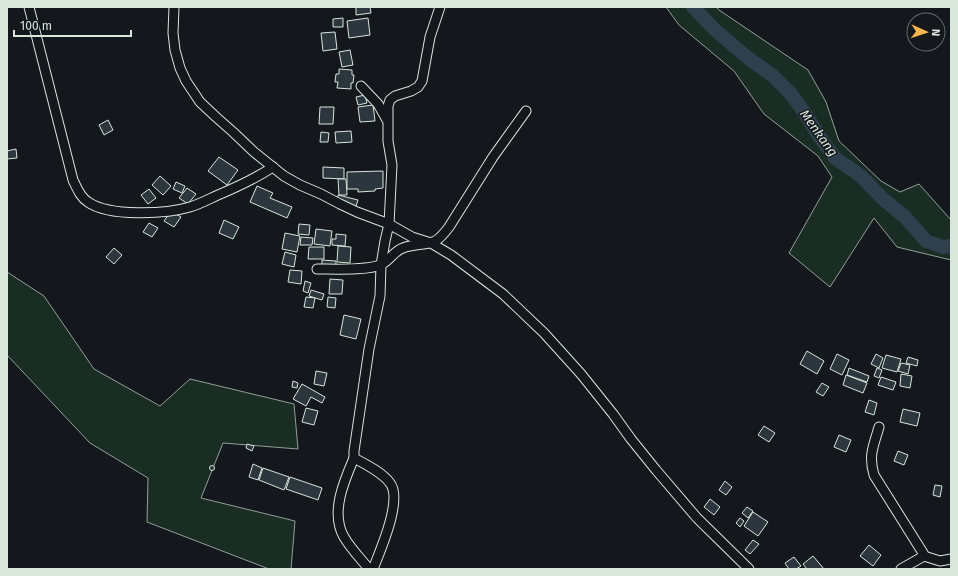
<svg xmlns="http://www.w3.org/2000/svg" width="958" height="576" font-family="'Fira Sans',sans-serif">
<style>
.green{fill:#1a2d24;stroke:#939e99}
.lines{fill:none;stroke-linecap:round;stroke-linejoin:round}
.river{stroke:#2f3f4d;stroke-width:14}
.building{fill:#2c363c;stroke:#d8e6dc}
.minor-casing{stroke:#d8e6dc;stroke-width:11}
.minor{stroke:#14181c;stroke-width:9}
.labels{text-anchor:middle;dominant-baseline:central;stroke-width:3;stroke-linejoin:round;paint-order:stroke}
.water-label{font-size:13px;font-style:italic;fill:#d8e6dc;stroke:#14181c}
</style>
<rect width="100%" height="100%" fill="#14181c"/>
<g class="green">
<path d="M 666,7 L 716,7 L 719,10 L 808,70 L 826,102 L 839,141 L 881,181 L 900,192 L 919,184 L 951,220 L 951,260 L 897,247 L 874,218 L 830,287 L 789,253 L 832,177 L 818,156 L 764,114 L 734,71 L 679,25 Z"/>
<path d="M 7,272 L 44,296 L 94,369 L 160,406 L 190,379 L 294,404 L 298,449 L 223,443 L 201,498 L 295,521 L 291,569 L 269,569 L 147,522 L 148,478 L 90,443 L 7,355 Z"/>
</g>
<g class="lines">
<path class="river" d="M 693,7 L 714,29 L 748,58 L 772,75 L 791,94 L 806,115 L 819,136 L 835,158 L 861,176 L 882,198 L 905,217 L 926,241 L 943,247 L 951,246"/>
</g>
<g class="building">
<path d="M 356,7 L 370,7 L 371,13 L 356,15 Z"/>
<path d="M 343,18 L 343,27 L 333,27 L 333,19 Z"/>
<path d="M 368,18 L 370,35 L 349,38 L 347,21 Z"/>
<path d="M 335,32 L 337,49 L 323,51 L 321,33 Z"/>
<path d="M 350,50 L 353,65 L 342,67 L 339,52 Z"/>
<path d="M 339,69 L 352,70 L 352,75 L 354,75 L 353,83 L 351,83 L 351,89 L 337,88 L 338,82 L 335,82 L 336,74 L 339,74 Z"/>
<path d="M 365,95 L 367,103 L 358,105 L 356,97 Z"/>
<path d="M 373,105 L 375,121 L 360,122 L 358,107 Z"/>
<path d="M 320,107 L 334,107 L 333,124 L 319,124 Z"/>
<path d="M 108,120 L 113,130 L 104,135 L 99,125 Z"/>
<path d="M 351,131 L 352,142 L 336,143 L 335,132 Z"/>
<path d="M 321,132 L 329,133 L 328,142 L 320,142 Z"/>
<path d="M 16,149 L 17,158 L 7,159 L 7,151 Z"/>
<path d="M 219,157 L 238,170 L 227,185 L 208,171 Z"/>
<path d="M 323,167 L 344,168 L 344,179 L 323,178 Z"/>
<path d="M 383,171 L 383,188 L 375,189 L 375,191 L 358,192 L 358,189 L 347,189 L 347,172 Z"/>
<path d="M 160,176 L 171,186 L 163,195 L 152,185 Z"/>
<path d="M 338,179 L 346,179 L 347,195 L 339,195 Z"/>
<path d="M 176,182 L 185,186 L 182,193 L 173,189 Z"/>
<path d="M 257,186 L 273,193 L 270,198 L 292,207 L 287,218 L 250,202 Z"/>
<path d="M 187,188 L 196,194 L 188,204 L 179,198 Z"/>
<path d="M 149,189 L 156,198 L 148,204 L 141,195 Z"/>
<path d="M 338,195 L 358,200 L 356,206 L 337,202 Z"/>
<path d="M 171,211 L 181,217 L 174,227 L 164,221 Z"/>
<path d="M 224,220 L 239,227 L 233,239 L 219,233 Z"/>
<path d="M 149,223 L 158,228 L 152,237 L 143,232 Z"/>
<path d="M 299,224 L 310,225 L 309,235 L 298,234 Z"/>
<path d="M 316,229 L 332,231 L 330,246 L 314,244 Z"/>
<path d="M 285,233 L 300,236 L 297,252 L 282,249 Z"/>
<path d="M 336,234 L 346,235 L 345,246 L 332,245 L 332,239 L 336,239 Z"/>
<path d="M 301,237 L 313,238 L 312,245 L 300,245 Z"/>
<path d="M 338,246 L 351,247 L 350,263 L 337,262 Z"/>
<path d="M 309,247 L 324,247 L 324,259 L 308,259 Z"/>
<path d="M 114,248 L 122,255 L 114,264 L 106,257 Z"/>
<path d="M 285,252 L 296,255 L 294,267 L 282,264 Z"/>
<path d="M 322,260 L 336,261 L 336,268 L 322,267 Z"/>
<path d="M 290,270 L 302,271 L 301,284 L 288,282 Z"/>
<path d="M 330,279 L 343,280 L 342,294 L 329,294 Z"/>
<path d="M 305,281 L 311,283 L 308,293 L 303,291 Z"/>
<path d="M 311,290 L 324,294 L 322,300 L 309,296 Z"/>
<path d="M 306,297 L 315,298 L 313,308 L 304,307 Z"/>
<path d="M 328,297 L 336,298 L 335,308 L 327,307 Z"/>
<path d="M 344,315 L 361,319 L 356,339 L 340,335 Z"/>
<path d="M 807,351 L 824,361 L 817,374 L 800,364 Z"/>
<path d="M 837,354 L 849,360 L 842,375 L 830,369 Z"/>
<path d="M 876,354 L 883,358 L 879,368 L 871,364 Z"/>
<path d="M 886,355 L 901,359 L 897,372 L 882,368 Z"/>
<path d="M 908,357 L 918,360 L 917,366 L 906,363 Z"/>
<path d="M 901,363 L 910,365 L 908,374 L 898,371 Z"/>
<path d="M 849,368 L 869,376 L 867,382 L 847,375 Z"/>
<path d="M 877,368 L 882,370 L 879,378 L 874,376 Z"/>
<path d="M 316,371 L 327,373 L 324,386 L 314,384 Z"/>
<path d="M 901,374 L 912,376 L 910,388 L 900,386 Z"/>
<path d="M 846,375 L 867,383 L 863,393 L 843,385 Z"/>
<path d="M 881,377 L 896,382 L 893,390 L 878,385 Z"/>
<path d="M 293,381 L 298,383 L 297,388 L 292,387 Z"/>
<path d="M 822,383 L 829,387 L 823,396 L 816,392 Z"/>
<path d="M 302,384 L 325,397 L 322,403 L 311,397 L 306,406 L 293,399 Z"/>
<path d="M 869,400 L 877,403 L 874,415 L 865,412 Z"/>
<path d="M 306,408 L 318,411 L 314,425 L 302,422 Z"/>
<path d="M 903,409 L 920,413 L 917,426 L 900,422 Z"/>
<path d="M 764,426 L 775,433 L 769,442 L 758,435 Z"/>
<path d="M 839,435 L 851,440 L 846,452 L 834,447 Z"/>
<path d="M 247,444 L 254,446 L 252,451 L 246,448 Z"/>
<path d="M 898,451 L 908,455 L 904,465 L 894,461 Z"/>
<path d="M 253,464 L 262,468 L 258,480 L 249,477 Z"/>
<circle cx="212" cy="468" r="2.5"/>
<path d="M 263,468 L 289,477 L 284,490 L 259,480 Z"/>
<path d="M 290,477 L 322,488 L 318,500 L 286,489 Z"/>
<path d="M 725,481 L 732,487 L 726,495 L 719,490 Z"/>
<path d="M 935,485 L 942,486 L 940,497 L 933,495 Z"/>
<path d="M 710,499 L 720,507 L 714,515 L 704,507 Z"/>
<path d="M 747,507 L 753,511 L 748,518 L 742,513 Z"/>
<path d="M 753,512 L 768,522 L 758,536 L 744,526 Z"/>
<path d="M 740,518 L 744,521 L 740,527 L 736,523 Z"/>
<path d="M 753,540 L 759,544 L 750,554 L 745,550 Z"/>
<path d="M 869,545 L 881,555 L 873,566 L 860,556 Z"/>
<path d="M 813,556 L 824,569 L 807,569 L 803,564 Z"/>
<path d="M 794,557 L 801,566 L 796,569 L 789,569 L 785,563 Z"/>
</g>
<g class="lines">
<defs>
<g id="minor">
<path d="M 29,7 L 73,180 C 77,188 80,197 88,202 C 109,217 166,214 190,207 C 200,204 209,199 218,195 C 237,187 256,178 273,167"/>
<path d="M 174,7 L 173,33 L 175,50 L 180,68 L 186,81 L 200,102 L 216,117 L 233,132 L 254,152 L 284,176 L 300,185 L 321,194 L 340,204 L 357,212 L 389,224 L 412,237 L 431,243 L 451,255 L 503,294 L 544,333 L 581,374 L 613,414 L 631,439 L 656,470 L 697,518 L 749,569"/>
<path d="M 361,86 L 378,104 L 387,120"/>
<path d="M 317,269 C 332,269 370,271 382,264 C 390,260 394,251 403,248 C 407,246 412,246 416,245 C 434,243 437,243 449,227 L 493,157 L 526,111"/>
<path d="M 879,427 C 874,445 868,455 874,475 L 923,553 L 924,556"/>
<path d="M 354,458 C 344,481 330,513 344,537 C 351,549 361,559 369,569"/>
<path d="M 373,569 C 380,551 403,500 390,483 C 382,472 365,464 354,458 L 354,451 L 369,349 L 380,296 L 381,265 L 385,241 L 389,224 L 392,165 L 388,141 L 388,106 L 390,100 L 395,96 L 411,91 L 418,87 L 422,81 L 430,37 L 440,7"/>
<path d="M 901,569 L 924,556 L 940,561 L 951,559"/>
</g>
</defs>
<use href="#minor" class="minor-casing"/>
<use href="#minor" class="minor"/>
</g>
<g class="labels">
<g class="water-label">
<text transform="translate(819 133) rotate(54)">Menkang</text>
</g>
</g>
<rect width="958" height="576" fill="none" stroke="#d8e6dc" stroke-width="16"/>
<g transform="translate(926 32) rotate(93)"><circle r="19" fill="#14181c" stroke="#626a69"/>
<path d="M0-3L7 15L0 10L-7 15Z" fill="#ffb74d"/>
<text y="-6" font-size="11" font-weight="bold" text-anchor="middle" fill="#d8e6dc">N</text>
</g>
<path d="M14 30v6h117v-6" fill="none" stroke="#d8e6dc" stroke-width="2"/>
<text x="20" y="30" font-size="12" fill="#d8e6dc" stroke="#14181c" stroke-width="3" paint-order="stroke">100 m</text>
</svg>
